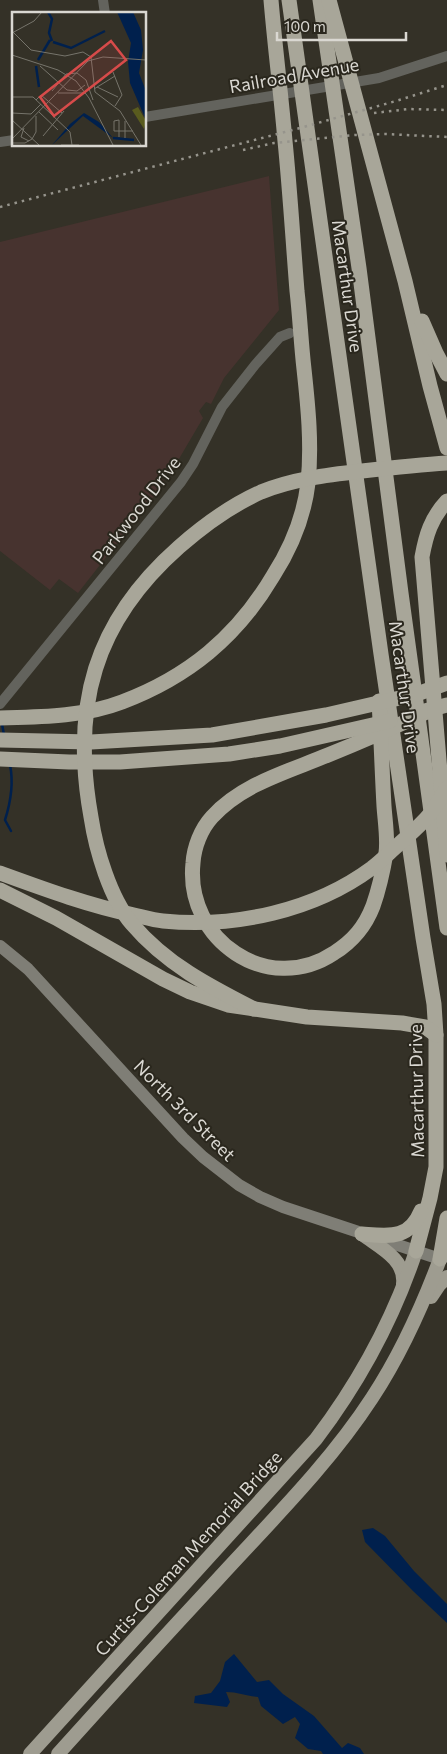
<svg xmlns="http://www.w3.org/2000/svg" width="447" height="1754" font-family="Commissioner,sans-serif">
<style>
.industrial{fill:#47332f}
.water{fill:#00204d}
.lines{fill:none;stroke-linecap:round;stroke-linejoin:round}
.stream{stroke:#00204d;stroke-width:2.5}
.minor{stroke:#63635d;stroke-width:10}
.secondary{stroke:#7f7e76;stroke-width:12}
.trunk{stroke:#9e9c90;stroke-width:14}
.motorway{stroke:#a8a699;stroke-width:15}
.rail{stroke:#96948c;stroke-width:2.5;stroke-dasharray:2.5 5;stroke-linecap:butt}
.labels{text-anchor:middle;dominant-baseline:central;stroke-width:4;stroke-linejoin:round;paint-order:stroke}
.street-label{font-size:18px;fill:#dad8d2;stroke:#2a271d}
.inset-river{fill:none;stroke:#00204d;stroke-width:2.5}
.inset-road{fill:none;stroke:#76746b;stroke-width:1}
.view{fill:#d74b4a;fill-opacity:0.15;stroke:#d74b4a;stroke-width:2.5}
.inset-edge{fill:none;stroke:#dad8d2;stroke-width:2.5}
</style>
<rect width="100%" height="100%" fill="#343127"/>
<path class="industrial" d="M 269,176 L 279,310 L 224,378 L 211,404 L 206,402 L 199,411 L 203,418 L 173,469 L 168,466 L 160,476 L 165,482 L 78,593 L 59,579 L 50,590 L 0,551 L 0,242 Z"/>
<g class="water">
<path d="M 373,1528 L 385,1536 L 414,1571 L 447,1604 L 447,1623 L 413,1591 L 365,1542 L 362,1530 Z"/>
<path d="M 234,1654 L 257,1682 L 269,1680 L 283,1694 L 314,1716 L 342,1748 L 348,1743 L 360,1748 L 364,1754 L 323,1754 L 321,1751 L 308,1749 L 295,1738 L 300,1724 L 295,1717 L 283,1724 L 261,1706 L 258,1697 C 246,1696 238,1692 226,1692 L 230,1702 L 227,1707 L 194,1703 L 195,1696 L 211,1693 L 220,1681 L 225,1662 Z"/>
</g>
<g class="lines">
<g class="stream">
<path d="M 2,724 L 4,735"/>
<path d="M 10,765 C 14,784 11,801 5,820 L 11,831"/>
</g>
<g class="minor">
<path d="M 103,0 L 105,14"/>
<path d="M 145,117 L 379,78 L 447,56"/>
<path d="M 0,142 L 14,140"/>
<path d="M 0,704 L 181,482 L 193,464 L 222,407 L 255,365 L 280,337 L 290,333"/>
</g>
<path class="secondary" d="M 0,946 L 28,969 L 183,1138 L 203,1157 L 239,1185 L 260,1197 L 283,1207 L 440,1259"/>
<g class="trunk">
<path d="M 362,1234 C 379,1247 406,1259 403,1284"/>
<path d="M 431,1297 L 439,1285 L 447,1277"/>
<path d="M 30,1754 L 316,1439 C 360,1381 393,1320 416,1251"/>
<path d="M 58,1754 C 111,1695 164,1637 218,1579 C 272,1520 329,1464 372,1398 C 401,1354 422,1307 440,1259"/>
</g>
<g class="motorway">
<path d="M 289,0 L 381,654 L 423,938 L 434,1004 L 436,1035 L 436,1167 L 430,1198 L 416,1251"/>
<path d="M 320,0 L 359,268 L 401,593 L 447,928"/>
<path d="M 329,0 L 405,281 L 430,386 L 447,448"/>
<path d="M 422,321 L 436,353 L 447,374"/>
<path d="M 379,701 C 381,736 382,771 384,806 C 385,821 388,839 386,853 C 383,871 379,889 373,906 C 365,927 353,941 334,953 C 268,997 185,940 193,863 C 194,847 201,829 212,817 C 242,784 287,772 328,755 C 363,741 397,726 431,710"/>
<path d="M 421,712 L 447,705"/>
<path d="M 0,718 C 40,717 83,717 122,702 C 188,677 237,637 273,576 C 291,548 304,517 308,483 C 312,445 308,406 304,369 C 301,343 300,317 297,291 C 293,241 290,191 285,141 C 281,94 275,47 271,0"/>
<path d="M 0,740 L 91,742 L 212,735 L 326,715 L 417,694 L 447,683"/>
<path d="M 0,759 L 69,762 L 120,762 L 229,754 L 280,746 L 390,721"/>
<path d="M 447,855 L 422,557 C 426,535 431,518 447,501"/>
<path d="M 0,873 C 44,889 87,905 134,915 C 143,917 153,920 163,921 C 235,928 314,911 372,868 C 381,861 389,853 398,845 C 409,835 421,825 430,814 C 436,806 441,797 447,788"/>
<path d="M 0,890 L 56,918 L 163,979 L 190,992 L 228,1005 L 307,1017 L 402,1023 L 425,1027 L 436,1035"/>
<path d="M 254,1009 C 209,986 166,964 132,924 C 110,898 96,850 91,817 C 71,706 94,622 179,547 C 204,525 232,505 261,492 C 293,479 327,475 362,471 C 390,468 418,465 447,463"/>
<path d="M 362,1234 C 389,1236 409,1240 421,1211"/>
<path d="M 440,1259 L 447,1218"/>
</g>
<g class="rail">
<path d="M 374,113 L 409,109 L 447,110"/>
<path d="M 243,150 L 274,143 L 355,135 L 386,134 L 447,137"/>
<path d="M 0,207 L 300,128 L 396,101 L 447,85"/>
</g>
</g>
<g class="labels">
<g class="street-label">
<text transform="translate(294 75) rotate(-10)">Railroad Avenue</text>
<text transform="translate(348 286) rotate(82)">Macarthur Drive</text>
<text transform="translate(136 510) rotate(-52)">Parkwood Drive</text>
<text transform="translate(405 687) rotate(82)">Macarthur Drive</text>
<text transform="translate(416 1091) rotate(-91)">Macarthur Drive</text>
<text transform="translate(185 1110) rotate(45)">North 3rd Street</text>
<text transform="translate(188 1553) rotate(-48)">Curtis-Coleman Memorial Bridge</text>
</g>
</g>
<g transform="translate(12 12)">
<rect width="134" height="134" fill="#343127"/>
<path d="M 126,95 L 134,109 L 132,117 L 120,98 Z" fill="#595b1e"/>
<path d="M 105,0 L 121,0 L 129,18 L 131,38 L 127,61 L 134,79 L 134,108 L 118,71 L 116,50 L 119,31 ZM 72,101 L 87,110 L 101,126 L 71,104 L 40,133 L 58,112 Z" fill="#00204d"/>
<path class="inset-river" d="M 36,0 L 40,7 L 37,21 L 40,29M 41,30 L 59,36 L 93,19M 26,48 L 38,28M 24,54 L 27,75M 101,126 L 122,128"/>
<path class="inset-road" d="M 1,20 L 19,38 L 53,44 L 71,40 L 79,45M 0,21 L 22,9 L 30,0M 0,43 L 46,58 L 64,69 L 77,86 L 101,133M 79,45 L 83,80 L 108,99 L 129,133M 28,54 L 55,78 L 65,79 L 73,73M 101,60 L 110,83 L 103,94M 85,75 L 106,85M 82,77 L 103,64M 40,79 L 54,62 L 65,61 L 74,68 L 81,88M 46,81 L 74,81M 0,85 L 21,85M 21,85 L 58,120 L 60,133M 24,88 L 29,83 L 50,101M 27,100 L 46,118M 0,101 L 19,102 L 29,92M 0,108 L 27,133M 113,109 L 113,126M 12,116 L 9,125 L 17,129M 31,124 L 52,99M 107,125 L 107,108 L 102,109 L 102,119 L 121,119M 0,127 L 76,49 L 91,45 L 134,48M 0,131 L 13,131 L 20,127 L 24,120 L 24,104M 49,133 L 67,133"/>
<path class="view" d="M 99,29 L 114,48 L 42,104 L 28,85 Z"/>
<rect width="134" height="134" class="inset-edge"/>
</g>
<path d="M277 32v8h129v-8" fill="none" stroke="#dad8d2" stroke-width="2.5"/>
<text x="284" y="32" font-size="15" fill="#dad8d2" stroke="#2a271d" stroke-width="4" paint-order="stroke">100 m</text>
</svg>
